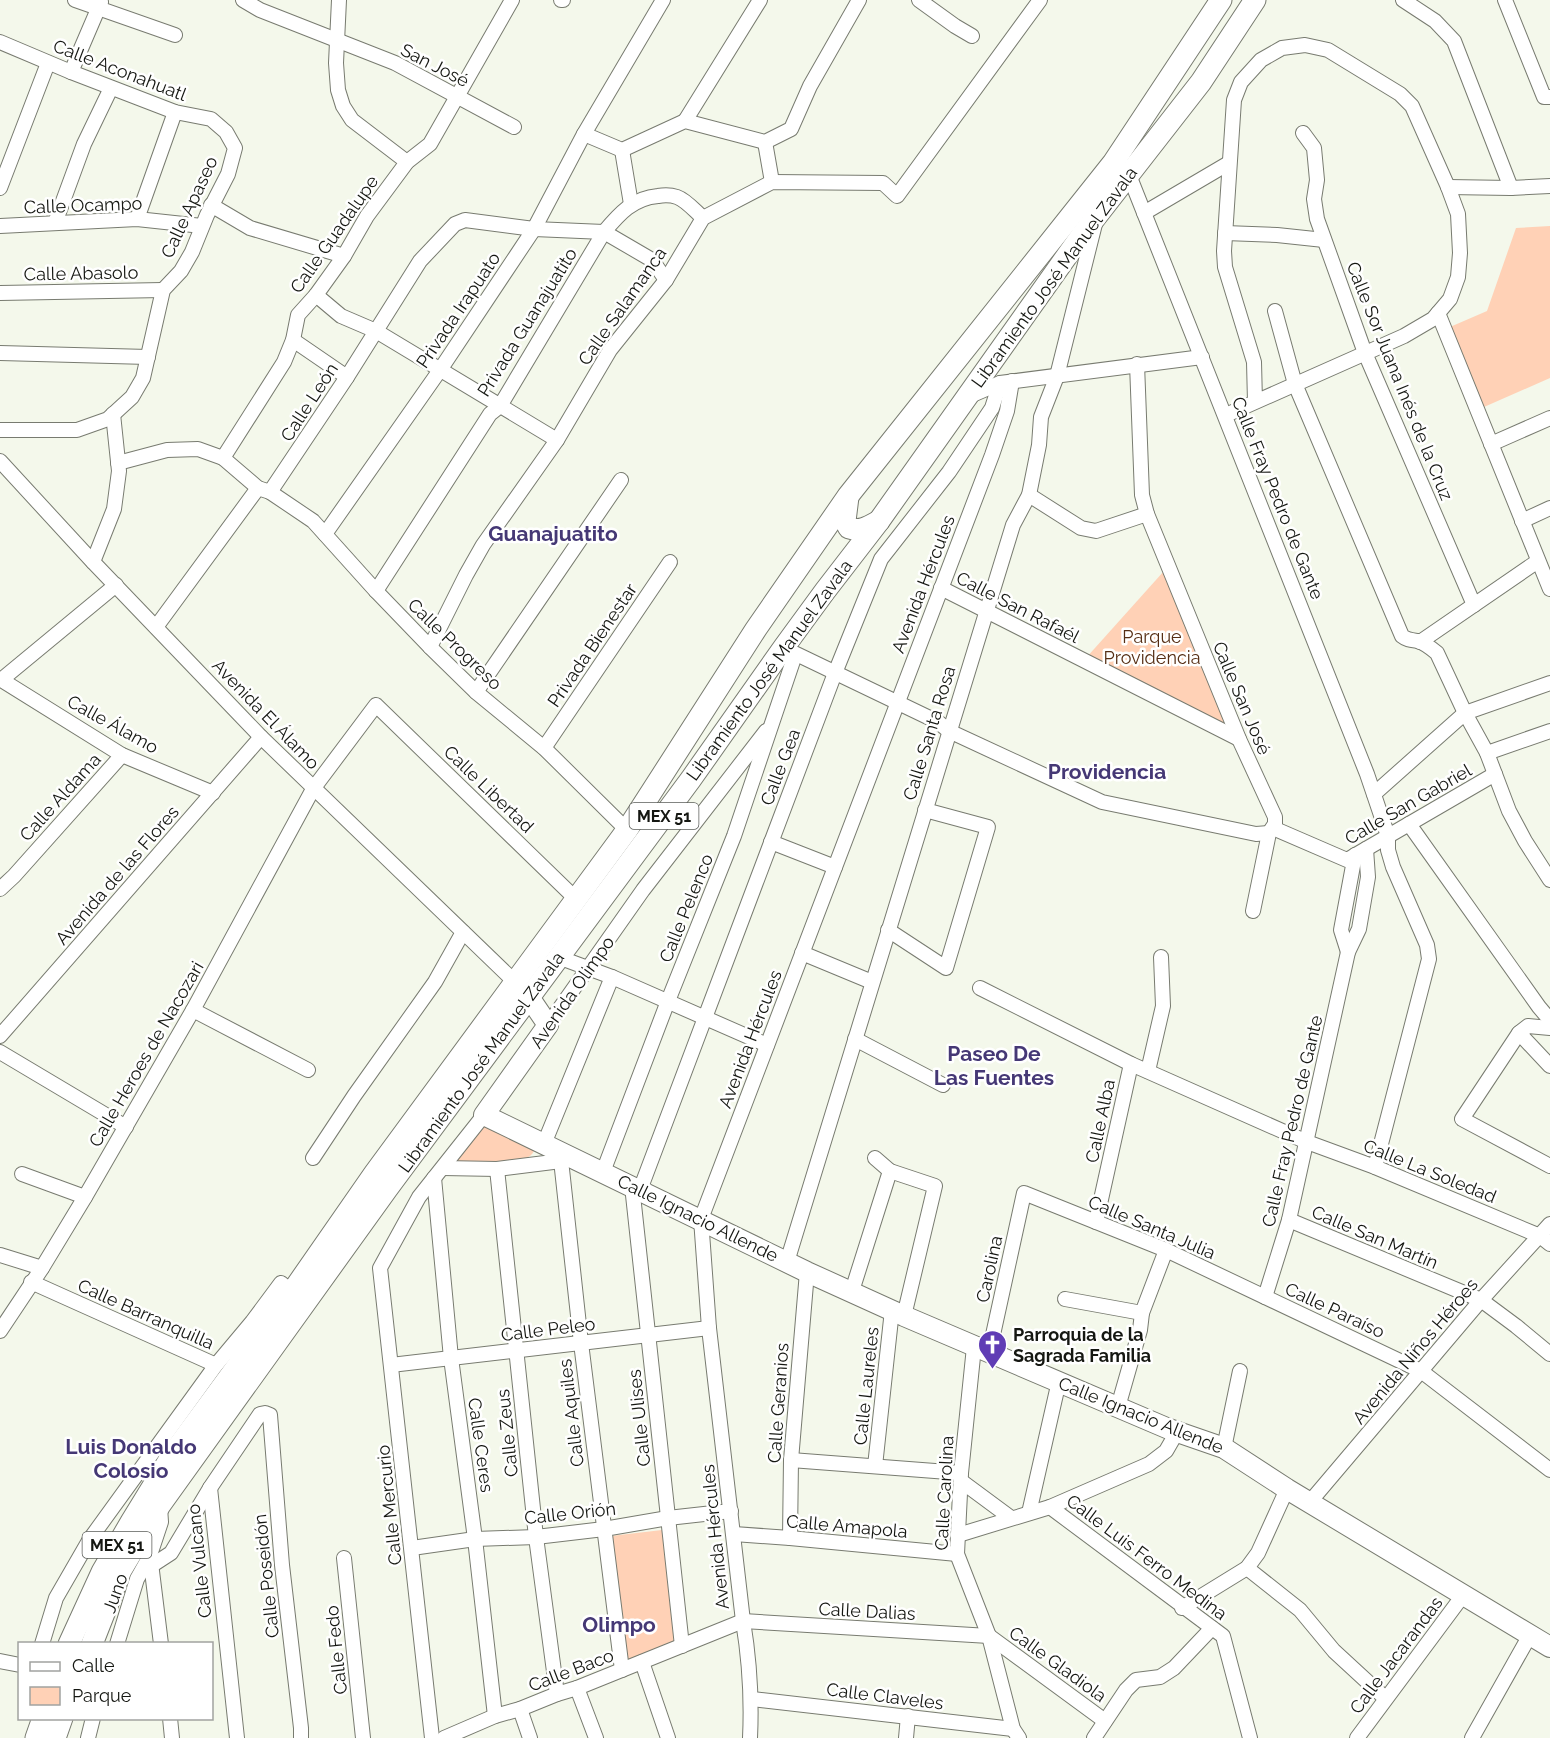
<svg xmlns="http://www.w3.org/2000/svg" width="1550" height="1738" font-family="Raleway,sans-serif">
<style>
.green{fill:#ffd1b6}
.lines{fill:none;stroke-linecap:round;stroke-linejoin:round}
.street-casing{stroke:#787b70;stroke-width:16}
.secondary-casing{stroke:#787b70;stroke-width:22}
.primary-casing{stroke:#787b70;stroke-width:23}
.street{stroke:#fff;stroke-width:14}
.secondary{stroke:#fff;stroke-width:20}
.primary{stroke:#fff;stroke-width:21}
.labels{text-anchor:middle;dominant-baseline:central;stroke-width:5;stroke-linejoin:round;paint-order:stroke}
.shield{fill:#fff;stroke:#5b5d59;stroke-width:1.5}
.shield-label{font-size:16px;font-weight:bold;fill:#151712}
.street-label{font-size:18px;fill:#151712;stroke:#fff}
.park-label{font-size:18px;fill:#562e14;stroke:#fff}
.poi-label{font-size:18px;font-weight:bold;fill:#151712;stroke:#fff;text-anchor:start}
.quarter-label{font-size:21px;font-weight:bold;fill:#453875;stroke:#fff}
</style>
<rect width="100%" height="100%" fill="#f4f8eb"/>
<g class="green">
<path d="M 1550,226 L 1550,378 L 1484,407 L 1450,327 L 1487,311 L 1516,228 Z"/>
<path d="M 1164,571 L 1231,731 L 1086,658 Z"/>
<path d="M 484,1122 L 537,1146 C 536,1147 533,1153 532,1154 C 521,1167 469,1164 452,1163 Z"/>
<path d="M 662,1530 L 674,1642 L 625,1664 L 611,1536 Z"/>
</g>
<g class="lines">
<defs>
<g id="street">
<path d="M 75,0 L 175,35"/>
<path d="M 243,0 L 260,10 L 395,63 L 514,127"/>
<path d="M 339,0 L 336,63 L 338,90 L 343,106 L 352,120 L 407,162"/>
<path d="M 512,0 L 430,144 L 407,162 L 367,216 L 344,256 L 316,295 L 298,315 L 293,340 L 284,362 L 223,458 L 258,488 L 270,492 L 313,521 L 376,591 L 430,647 L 476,692 L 544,748 L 627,830"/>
<path d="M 561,0 L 563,0"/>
<path d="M 919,0 L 955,26 L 972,36"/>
<path d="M 1403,0 L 1435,21 L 1454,41 L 1511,188"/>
<path d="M 1505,0 L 1544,97 L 1550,97"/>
<path d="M 0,42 L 71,72 L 175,112 L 211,119 L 226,132 L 235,148 L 228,174 L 207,215 L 192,252 L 181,271 L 163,290 L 143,378 L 132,397 L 108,419 L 77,430 L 0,430"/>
<path d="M 71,72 L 101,2"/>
<path d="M 685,121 L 760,0"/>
<path d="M 1303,133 L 1314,148 L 1317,180 L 1314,199 L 1317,219 L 1365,353 L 1474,605"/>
<path d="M 584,134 L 622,150 L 685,121 L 765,142 L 791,129 L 810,86 L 859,0"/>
<path d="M 765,142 L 772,182"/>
<path d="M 622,150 L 631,204"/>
<path d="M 1129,175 L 1367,774 L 1388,836 L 1388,850 L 1393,867 L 1427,945 L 1429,959 L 1375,1167"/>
<path d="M 1448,187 L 1511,188 L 1550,186"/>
<path d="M 0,188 L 48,63"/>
<path d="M 211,205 L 250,228 L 344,256"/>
<path d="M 1144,213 L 1229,163"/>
<path d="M 137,219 L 175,112"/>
<path d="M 55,223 L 84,144 L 111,88"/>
<path d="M 0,226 L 137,219 L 202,226"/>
<path d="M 1225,233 L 1277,235 L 1324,240"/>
<path d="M 0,293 L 163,290"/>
<path d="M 316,295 L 341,316 L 376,331 L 557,440"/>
<path d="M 1275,311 L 1295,384 L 1402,636 C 1407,640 1411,640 1418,641 C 1425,643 1431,648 1437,653 L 1465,713 L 1487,753 L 1509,811 L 1525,841 L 1550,880"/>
<path d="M 1438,313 L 1550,589"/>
<path d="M 293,340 L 347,377"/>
<path d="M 0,353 L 148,357"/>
<path d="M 1137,364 L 1142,495 L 1147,514 L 1239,739 L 1275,817 L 1275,824 L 1269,833 L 1253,911"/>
<path d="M 970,396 L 1000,383 L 1202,357"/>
<path d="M 1226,415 L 1404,336 L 1433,319 L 1450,299 L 1458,277 L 1460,253 L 1458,214 L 1448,187 L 1412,106 L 1400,94 L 1328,50 L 1305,45 L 1282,48 L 1261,60 L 1241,82 L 1234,100 L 1224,251 L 1225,267 L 1254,362 L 1255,402"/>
<path d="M 1491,444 L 1550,418"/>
<path d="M 0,461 L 93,562 L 261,737 L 515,982"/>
<path d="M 118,463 L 167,450 L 198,449 L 223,458"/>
<path d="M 270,492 L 347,377 L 420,261 L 455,224 L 465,220 L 534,229 L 604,232 L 652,260 L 666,280"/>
<path d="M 1029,495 L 1081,528 L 1096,531 L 1147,514"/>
<path d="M 1522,521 L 1550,508"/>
<path d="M 325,534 L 440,370 L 534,229 L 584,134 L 663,0"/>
<path d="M 93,562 L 114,509 L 119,471 L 113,414"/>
<path d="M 941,588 L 1239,739"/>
<path d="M 376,591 L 490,414 L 500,406 L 604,232 C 619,214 633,198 658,196 C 664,195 671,195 677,197 C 686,200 695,211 703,218"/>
<path d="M 156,627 L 258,488"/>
<path d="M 1420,642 L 1538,561"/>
<path d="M 430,647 L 466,575 L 483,545 L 557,440 L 610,350 L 666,280 L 703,218 L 772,182 L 883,183 L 897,196 L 1040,0"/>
<path d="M 788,650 L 938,722 L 949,731 L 1102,802 L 1256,834 L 1269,833"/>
<path d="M 0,679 L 122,755 L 213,793"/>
<path d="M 1,680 L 116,585"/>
<path d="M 476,692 L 621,480"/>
<path d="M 544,748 L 670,562"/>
<path d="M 1487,753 L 1550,731"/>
<path d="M 1374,794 L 1465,713 L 1550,683"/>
<path d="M 1409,824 L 1539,1007 L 1550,1020"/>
<path d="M 1273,828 L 1347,860 L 1495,774"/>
<path d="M 771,842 L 835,867"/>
<path d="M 0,889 L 14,876 L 122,755"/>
<path d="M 888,930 L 946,968 L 988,827 L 925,810"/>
<path d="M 1348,952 L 1341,930 L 1355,855"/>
<path d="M 802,953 L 872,982"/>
<path d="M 558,957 L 612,977 L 767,1045"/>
<path d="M 980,988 L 1131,1064 L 1307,1142 L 1375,1167 L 1540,1236 L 1550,1244"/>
<path d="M 193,1010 L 308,1070"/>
<path d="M 548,1025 L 643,890 L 766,731"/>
<path d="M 1550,1028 L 1528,1026 L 1519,1033 L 1462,1119 L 1550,1166"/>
<path d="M 1519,1033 L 1550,1066"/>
<path d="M 0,1036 L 261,737"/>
<path d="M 855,1039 L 943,1085"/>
<path d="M 0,1052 L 126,1127"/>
<path d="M 1148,1071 L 1163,1006 L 1161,957"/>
<path d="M 544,1144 L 612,977"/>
<path d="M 560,1151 L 581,1343 L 622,1670"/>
<path d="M 313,1158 L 354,1096 L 435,982 L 463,932"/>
<path d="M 875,1158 L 890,1171 L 935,1186 L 904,1316"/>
<path d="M 443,1168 L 497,1169 L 561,1161"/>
<path d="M 497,1169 L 536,1537 L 557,1694"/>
<path d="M 603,1172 L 668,1001 L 734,836 L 795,655"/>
<path d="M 22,1174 L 85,1197"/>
<path d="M 434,1178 L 451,1358 L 475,1539 L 495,1716"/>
<path d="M 632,1186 L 682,1646"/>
<path d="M 640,1190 L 835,673 L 881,559 L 949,472 L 992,408 L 1000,383"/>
<path d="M 1289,1220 L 1481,1300 L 1516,1326 L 1550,1354"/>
<path d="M 1096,1222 L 1131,1064"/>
<path d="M 0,1255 L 42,1268"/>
<path d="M 787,1262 L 1013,525 L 1029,495 L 1039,445 L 1041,417 L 1057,376 L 1095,224"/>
<path d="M 31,1282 L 216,1365"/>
<path d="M 852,1291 L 890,1171"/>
<path d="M 1265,1297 L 1289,1220 L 1348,952 L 1359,929 L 1368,877 L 1366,849"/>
<path d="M 1065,1299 L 1142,1313"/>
<path d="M 0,1331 L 42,1268 L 85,1197 L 193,1010 L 313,789 L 376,705 L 577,900"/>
<path d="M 974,1347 L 961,1473 L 957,1554 L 989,1636 L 1013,1729 L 1019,1738"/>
<path d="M 989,1353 L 1024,1193 L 1166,1250 L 1421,1371 L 1550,1470"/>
<path d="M 391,1365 L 709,1328"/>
<path d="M 1118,1407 L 1140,1330 L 1142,1313 L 1166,1250"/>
<path d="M 1224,1448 L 1240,1371"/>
<path d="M 791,1460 L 961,1473"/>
<path d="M 875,1466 L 892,1310"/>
<path d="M 961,1481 L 1011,1518"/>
<path d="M 210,1488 L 237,1738"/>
<path d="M 1309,1503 L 1481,1300 L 1550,1224"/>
<path d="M 160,1507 L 161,1522 L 150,1555 L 161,1644"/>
<path d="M 1050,1507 L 1223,1636 L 1250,1738"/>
<path d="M 1029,1513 L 1059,1381"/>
<path d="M 734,1534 L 790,1538 L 957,1554"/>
<path d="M 958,1535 L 1050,1507 L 1149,1464 L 1166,1451 L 1177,1432"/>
<path d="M 790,1538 L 791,1460 L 807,1272"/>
<path d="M 412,1548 L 475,1539 L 536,1537 L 604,1529 L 668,1518 L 731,1511"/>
<path d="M 344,1558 L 363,1738"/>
<path d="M 151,1566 L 171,1553 L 210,1488 L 260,1414 L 265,1413 L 270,1415 L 282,1565 L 301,1728 L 301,1738"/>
<path d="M 1247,1568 L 1300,1610 L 1334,1651 L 1385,1698"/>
<path d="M 1182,1608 L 1247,1568 L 1258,1553 L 1287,1489"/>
<path d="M 42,1644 L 56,1598 L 90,1539 L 216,1365 L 252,1322 L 281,1283 L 292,1292"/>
<path d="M 117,1644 L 137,1579 L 150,1556"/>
<path d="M 0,1661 L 20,1665"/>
<path d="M 642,1662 L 668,1738"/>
<path d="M 577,1688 L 596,1738"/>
<path d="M 752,1699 L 1013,1729"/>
<path d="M 520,1709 L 530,1738"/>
<path d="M 170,1718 L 172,1738"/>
<path d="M 88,1738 L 93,1718"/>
<path d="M 432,1738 L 380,1268 L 419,1197 L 484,1115"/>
<path d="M 444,1738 L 495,1716 L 520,1709 L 557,1694 L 577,1688 L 743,1621 L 989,1636 L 1105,1721"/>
<path d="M 750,1738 C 752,1696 750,1663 743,1621 L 709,1328 L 701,1219 L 992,455 L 1007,411 L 1012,381"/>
<path d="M 906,1738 L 908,1716"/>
<path d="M 1094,1738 L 1126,1690 L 1136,1680 L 1160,1677 L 1174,1668 L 1212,1628"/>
<path d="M 1357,1738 L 1464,1594"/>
<path d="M 1472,1738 L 1530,1635"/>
</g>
<path id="secondary" d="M 529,997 L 548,1025 L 484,1115 L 807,1272 L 904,1316 L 1169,1429 L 1224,1448 L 1287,1489 L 1550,1647"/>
<g id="primary">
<path d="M 848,497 L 845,521 L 849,528 C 860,532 868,527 879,521"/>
<path d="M 69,1644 L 102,1572 L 131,1522 L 174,1452 L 292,1292 L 374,1174 L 627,830 L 756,629 L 848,496 L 1113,163 L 1221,0"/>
<path d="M 92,1644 L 121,1570 L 160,1505 L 387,1189 L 691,779 L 784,647 L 825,591 L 879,521 L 1081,236 L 1201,82 L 1255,0"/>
<path d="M 36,1738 L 43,1718"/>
<path d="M 55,1738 L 62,1718"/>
</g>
</defs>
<use href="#street" class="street-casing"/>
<use href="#secondary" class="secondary-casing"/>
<use href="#primary" class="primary-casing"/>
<use href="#street" class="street"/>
<use href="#secondary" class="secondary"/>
<use href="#primary" class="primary"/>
</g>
<defs>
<symbol id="church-pin" viewBox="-11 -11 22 30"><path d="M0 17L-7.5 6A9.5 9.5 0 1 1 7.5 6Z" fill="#603db5" stroke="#fff"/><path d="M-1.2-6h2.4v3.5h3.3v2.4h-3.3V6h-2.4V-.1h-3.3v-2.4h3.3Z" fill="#fff"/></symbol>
</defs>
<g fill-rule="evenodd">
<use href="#church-pin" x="976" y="1328" width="33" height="45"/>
</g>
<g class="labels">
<g class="shield">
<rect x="629.5" y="803" width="69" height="26" rx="4.5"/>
<rect x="82.5" y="1532" width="69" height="26" rx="4.5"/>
</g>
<g class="shield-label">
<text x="664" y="816">MEX 51</text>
<text x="117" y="1545">MEX 51</text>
</g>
<g class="street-label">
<text transform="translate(435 65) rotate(27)">San José</text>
<text transform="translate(120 70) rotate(21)">Calle Aconahuatl</text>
<text transform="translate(83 205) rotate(-2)">Calle Ocampo</text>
<text transform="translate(189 207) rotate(-65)">Calle Apaseo</text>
<text transform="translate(334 234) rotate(-55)">Calle Guadalupe</text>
<text transform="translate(81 273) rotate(-1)">Calle Abasolo</text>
<text transform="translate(1054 277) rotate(-54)">Libramiento José Manuel Zavala</text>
<text transform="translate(622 306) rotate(-55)">Calle Salamanca</text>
<text transform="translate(458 310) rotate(-56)">Privada Irapuato</text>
<text transform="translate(527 322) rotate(-58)">Privada Guanajuatito</text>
<text transform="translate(1400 381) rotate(68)">Calle Sor Juana Inés de la Cruz</text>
<text transform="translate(309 402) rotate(-57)">Calle León</text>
<text transform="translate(1278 498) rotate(68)">Calle Fray Pedro de Gante</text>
<text transform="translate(923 584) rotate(-69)">Avenida Hércules</text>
<text transform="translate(1018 607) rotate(27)">Calle San Rafaél</text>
<text transform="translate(455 644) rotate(44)">Calle Progreso</text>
<text transform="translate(592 645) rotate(-56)">Privada Bienestar</text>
<text transform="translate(769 670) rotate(-54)">Libramiento José Manuel Zavala</text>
<text transform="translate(1242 698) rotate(67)">Calle San José</text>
<text transform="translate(266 714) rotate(46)">Avenida El Álamo</text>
<text transform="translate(113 724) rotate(29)">Calle Álamo</text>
<text transform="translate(929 733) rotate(-73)">Calle Santa Rosa</text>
<text transform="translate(780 767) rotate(-69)">Calle Gea</text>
<text transform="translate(489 789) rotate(44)">Calle Libertad</text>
<text transform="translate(60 797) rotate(-48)">Calle Aldama</text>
<text transform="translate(1408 804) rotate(-30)">Calle San Gabriel</text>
<text transform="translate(117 875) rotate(-49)">Avenida de las Flores</text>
<text transform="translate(686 908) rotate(-68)">Calle Pelenco</text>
<text transform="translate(572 992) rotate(-55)">Avenida Olimpo</text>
<text transform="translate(750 1039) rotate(-69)">Avenida Hércules</text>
<text transform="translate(146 1054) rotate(-60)">Calle Heroes de Nacozari</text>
<text transform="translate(481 1062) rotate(-54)">Libramiento José Manuel Zavala</text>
<text transform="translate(1100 1121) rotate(-78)">Calle Alba</text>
<text transform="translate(1292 1121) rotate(-77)">Calle Fray Pedro de Gante</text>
<text transform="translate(1430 1171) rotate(22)">Calle La Soledad</text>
<text transform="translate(698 1218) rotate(26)">Calle Ignacio Allende</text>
<text transform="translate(1152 1227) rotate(23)">Calle Santa Julia</text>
<text transform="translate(1375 1237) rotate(23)">Calle San Martín</text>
<text transform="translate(989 1269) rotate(-78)">Carolina</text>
<text transform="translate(1335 1310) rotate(25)">Calle Paraíso</text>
<text transform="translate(146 1314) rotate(24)">Calle Barranquilla</text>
<text transform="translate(548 1329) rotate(-7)">Calle Peleo</text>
<text transform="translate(1415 1351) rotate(-50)">Avenida Niños Héroes</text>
<text transform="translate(866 1386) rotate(-84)">Calle Laureles</text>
<text transform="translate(778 1403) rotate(-86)">Calle Geranios</text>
<text transform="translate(571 1413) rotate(-97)">Calle Aquiles</text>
<text transform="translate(1141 1415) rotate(22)">Calle Ignacio Allende</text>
<text transform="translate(639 1418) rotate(-96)">Calle Ulises</text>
<text transform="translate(507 1433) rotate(-96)">Calle Zeus</text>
<text transform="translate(481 1445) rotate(82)">Calle Ceres</text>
<text transform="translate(944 1493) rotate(-87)">Calle Carolina</text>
<text transform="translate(389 1505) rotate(-96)">Calle Mercurio</text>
<text transform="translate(570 1513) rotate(-6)">Calle Orión</text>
<text transform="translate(847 1526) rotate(5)">Calle Amapola</text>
<text transform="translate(715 1537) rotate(-96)">Avenida Hércules</text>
<text transform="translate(1147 1557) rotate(37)">Calle Luis Ferro Medina</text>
<text transform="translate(199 1561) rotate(-96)">Calle Vulcano</text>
<text transform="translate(266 1576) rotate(-96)">Calle Poseidón</text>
<text transform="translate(115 1593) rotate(-70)">Juno</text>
<text transform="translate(867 1611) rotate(3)">Calle Dalias</text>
<text transform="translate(336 1650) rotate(-96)">Calle Fedo</text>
<text transform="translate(1396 1655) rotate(-53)">Calle Jacarandas</text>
<text transform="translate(1058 1664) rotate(36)">Calle Gladiola</text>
<text transform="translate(571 1670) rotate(-21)">Calle Baco</text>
<text transform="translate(885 1696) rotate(7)">Calle Claveles</text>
</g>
<g class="park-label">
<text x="1152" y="636">Parque<tspan x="1152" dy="21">Providencia</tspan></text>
</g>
<g class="poi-label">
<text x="1013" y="1334">Parroquia de la<tspan x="1013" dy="21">Sagrada Familia</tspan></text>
</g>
<g class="quarter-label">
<text x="553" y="533">Guanajuatito</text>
<text x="1107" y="771">Providencia</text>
<text x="994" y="1053">Paseo De<tspan x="994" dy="24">Las Fuentes</tspan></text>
<text x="131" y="1446">Luis Donaldo<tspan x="131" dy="24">Colosio</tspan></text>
<text x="619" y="1624">Olimpo</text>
</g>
</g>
<rect x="18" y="1642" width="195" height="78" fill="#ffffff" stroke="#a1a2a0" stroke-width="1.5"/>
<rect x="30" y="1662" width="30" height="9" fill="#ffffff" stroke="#a1a2a0" stroke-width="1.5"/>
<text x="72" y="1672" font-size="18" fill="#151712">Calle</text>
<rect x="30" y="1687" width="30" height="18" fill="#ffd1b6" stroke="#a1a2a0" stroke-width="1.5"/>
<text x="72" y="1702" font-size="18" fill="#151712">Parque</text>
</svg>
